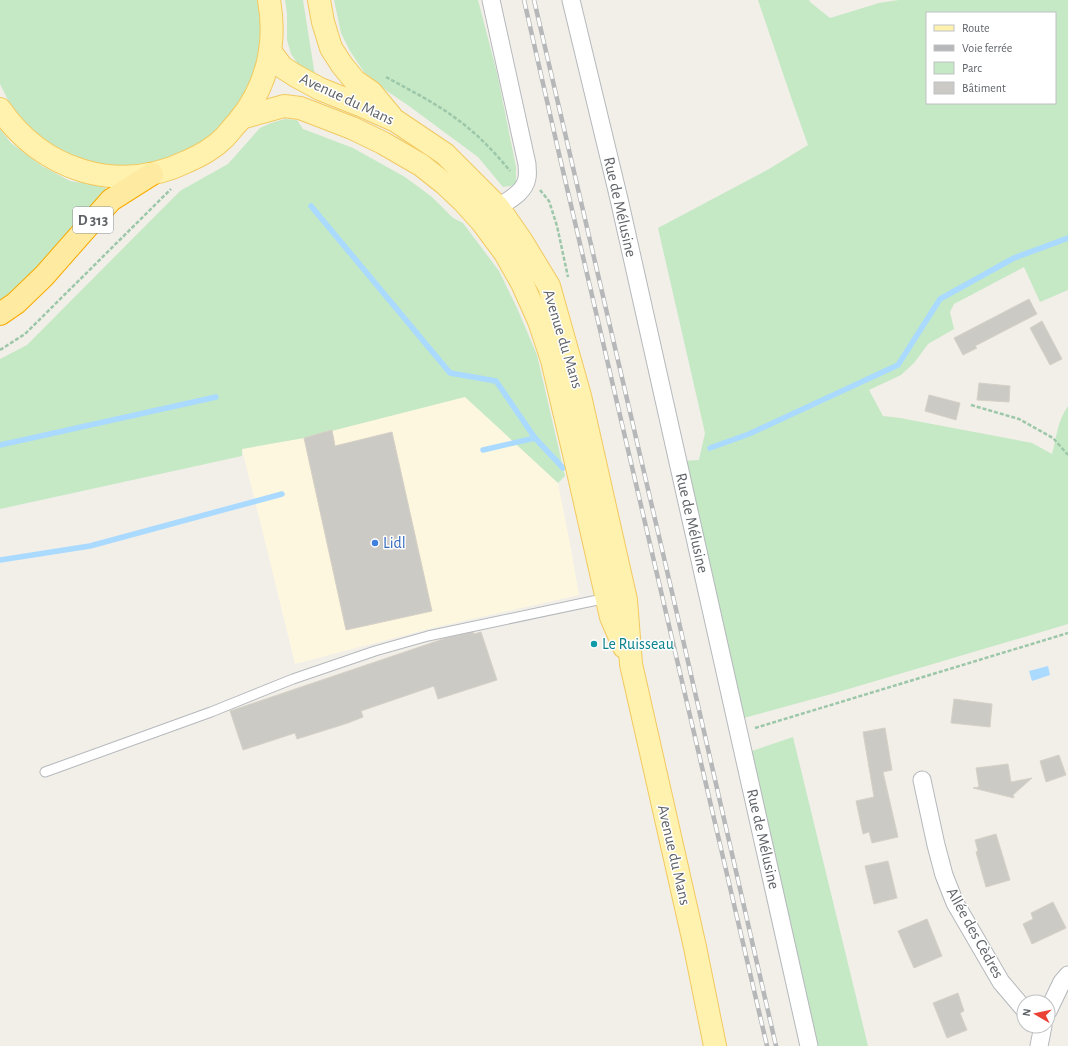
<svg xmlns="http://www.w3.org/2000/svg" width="1068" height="1046" font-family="'Alegreya Sans',sans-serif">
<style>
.commercial{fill:#fef7e0}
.green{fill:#c5e8c5;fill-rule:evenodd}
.water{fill:#aadaff}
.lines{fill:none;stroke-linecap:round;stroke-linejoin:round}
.stream{stroke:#aadaff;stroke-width:5.5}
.building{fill:#cccac5;stroke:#d6d1c6}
.service-casing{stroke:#b5b8bc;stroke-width:11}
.minor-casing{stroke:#b5b8bc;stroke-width:19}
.primary-casing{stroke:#f2c960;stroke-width:24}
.trunk-casing{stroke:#f9ab00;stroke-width:24}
.path{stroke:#9cc7a9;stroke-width:2.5;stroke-dasharray:4 2;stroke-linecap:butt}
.service{stroke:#fff;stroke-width:9}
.minor{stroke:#fff;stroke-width:17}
.primary{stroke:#fff2af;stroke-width:22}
.trunk{stroke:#feeaa1;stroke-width:22}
.rail-casing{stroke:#b6b7b8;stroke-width:4.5}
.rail{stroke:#fff;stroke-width:3;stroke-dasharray:9;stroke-linecap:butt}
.shop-dot{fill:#3f7fe0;stroke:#fff;stroke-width:1.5}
.culture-dot{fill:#0f9aa8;stroke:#fff;stroke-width:1.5}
.labels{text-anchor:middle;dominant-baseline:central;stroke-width:3;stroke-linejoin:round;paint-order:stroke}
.shield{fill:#fff;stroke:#8f9295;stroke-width:1}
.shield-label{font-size:15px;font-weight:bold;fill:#5f6368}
.street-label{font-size:16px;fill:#5f6368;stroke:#fff}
.shop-label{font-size:16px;fill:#366cbe;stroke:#fff;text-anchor:start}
.culture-label{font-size:16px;fill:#0d838f;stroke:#fff;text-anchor:start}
</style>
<rect width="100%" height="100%" fill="#f1efe8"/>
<path class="commercial" d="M 467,397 L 558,483 L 571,549 L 579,595 L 436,627 L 295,664 L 262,529 L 242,449 L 304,438 L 448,400 Z"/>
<g class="green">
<path d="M 0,0 L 260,0 L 263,28 L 258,66 L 243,101 L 218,131 L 184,154 L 146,165 L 106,165 L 86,161 L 68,154 L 50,144 L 34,131 L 20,117 L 8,100 L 0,84 Z"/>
<path d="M 285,0 L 303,0 L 315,76 L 298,64 L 291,54 L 287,40 L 287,13 Z"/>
<path d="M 334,0 L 478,0 L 497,73 L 516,167 L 516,185 L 503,187 L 478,157 L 409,106 L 387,91 L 364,72 L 350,51 L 341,33 Z"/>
<path d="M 758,0 L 809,0 L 810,2 L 830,18 L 879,3 L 899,0 L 1068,0 L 1068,290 L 1040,302 L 1024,267 L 954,304 L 950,312 L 954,329 L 928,344 L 914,363 L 901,375 L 869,390 L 883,416 L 900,418 L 1032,443 L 1052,454 C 1057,436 1057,422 1068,406 L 1068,624 L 835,693 L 740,719 L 683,461 L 699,460 L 705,433 L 658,228 L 769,169 L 808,145 L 792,100 ZM 927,13 L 1055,13 L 1055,103 L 927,103 Z"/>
<path d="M 285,119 L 297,120 L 303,129 L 353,148 L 405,177 L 432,197 L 453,218 L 463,223 L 499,271 L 517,308 L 537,355 L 565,476 L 558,483 L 465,397 L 304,438 L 242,449 L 242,456 L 0,509 L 0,359 L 27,345 L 180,191 L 228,164 L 260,128 L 271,123 Z"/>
<path d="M 0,129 L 11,143 L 42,166 L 70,181 L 96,185 L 106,188 L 106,191 L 43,264 L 0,303 Z"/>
<path d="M 793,737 L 868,1046 L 817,1046 L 749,752 Z"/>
</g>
<path class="water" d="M 1048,666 L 1050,675 L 1032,681 L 1029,671 Z"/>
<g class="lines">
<g class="stream">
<path d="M 311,206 L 450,373 L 496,381 L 535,438"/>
<path d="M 0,445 L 216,397"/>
<path d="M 710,448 L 749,434 L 898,365 L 940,299 L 1014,258 L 1068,238"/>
<path d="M 483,450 L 535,438 L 563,468"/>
<path d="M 0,560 L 90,546 L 282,494"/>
</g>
</g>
<g class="building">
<path d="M 1029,299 L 1037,314 L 975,346 L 977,348 L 963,355 L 954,338 Z"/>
<path d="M 1042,321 L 1062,359 L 1050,365 L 1030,328 Z"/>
<path d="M 979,383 L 1010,386 L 1009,402 L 977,400 Z"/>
<path d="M 929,395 L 960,403 L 956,420 L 925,411 Z"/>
<path d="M 332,430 L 335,446 L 392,432 L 432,611 L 346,630 L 304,438 Z"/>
<path d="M 473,632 L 474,634 L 481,632 L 497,680 L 438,699 L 434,686 L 361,711 L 363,717 L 348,723 L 297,739 L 295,733 L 243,750 L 230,711 L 446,638 Z"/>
<path d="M 954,699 L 992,704 L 990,727 L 951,723 Z"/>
<path d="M 885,728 L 892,770 L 883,772 L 898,837 L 872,843 L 869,832 L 863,834 L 856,801 L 874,797 L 863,732 Z"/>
<path d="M 1059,755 L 1066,775 L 1046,782 L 1040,761 Z"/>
<path d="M 1008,764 L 1011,782 L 1032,778 L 1013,795 L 1014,798 L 973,788 L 979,787 L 976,768 Z"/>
<path d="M 996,834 L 1010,880 L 986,887 L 976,852 L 978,851 L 975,840 Z"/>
<path d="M 888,861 L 897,898 L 874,904 L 865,866 Z"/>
<path d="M 1053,902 L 1066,928 L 1032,944 L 1023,924 L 1033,919 L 1031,913 Z"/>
<path d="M 927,919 L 942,956 L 914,968 L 898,931 Z"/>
<path d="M 958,993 L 964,1011 L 960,1013 L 967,1030 L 947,1038 L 933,1003 Z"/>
</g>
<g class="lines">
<defs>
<path id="service" d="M 45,772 L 211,712 L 293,679 L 375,651 L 428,636 L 607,598"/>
<g id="minor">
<path d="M 491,0 L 527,164 C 527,169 528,173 527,178 C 525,192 509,200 498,207"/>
<path d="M 571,0 L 619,199 L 809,1046"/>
<path d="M 922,780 L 936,845 L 944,875 L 955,903 L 1001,982 L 1024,1009"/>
<path d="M 1048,1011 L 1062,982 L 1068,975"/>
<path d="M 1039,1046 L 1043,1026"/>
</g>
<g id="primary">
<path d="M 319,0 L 323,22 L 331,48 L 342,65 L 355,81 L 371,92 L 391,116"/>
<path d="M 270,51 L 282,67 L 296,76 L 320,89 L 360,105 L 396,121 L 445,154 L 498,207 L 521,240 L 549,286 L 580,396 L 626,600 L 631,664 L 695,947 L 715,1046"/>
<path d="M 0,109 C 42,170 117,195 186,162 C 200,156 213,149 224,138 C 229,133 233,127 238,122 C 267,87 277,44 269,0"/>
<path d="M 241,118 L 284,106 L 300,108 L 352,128 L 383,143 L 421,165 L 445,184 L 463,201 L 482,222 L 505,253 L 522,283 L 539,321 L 552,360 L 574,454 L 611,617 L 624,647"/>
</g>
<path id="trunk" d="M 0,314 L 16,303 L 44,276 L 111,200 L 152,174"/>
</defs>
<use href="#service" class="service-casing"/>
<use href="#minor" class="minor-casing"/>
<use href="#primary" class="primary-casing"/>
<use href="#trunk" class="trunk-casing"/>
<g class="path">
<path d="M 386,77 C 413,92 442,106 467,127 C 482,139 497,155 510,171"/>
<path d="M 540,190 L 549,201 L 557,226 L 568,277"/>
<path d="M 0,350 L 25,334 L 171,189"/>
<path d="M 971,405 L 1019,419 L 1053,438 L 1068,455"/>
<path d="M 755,728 L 1068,633"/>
</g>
<use href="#service" class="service"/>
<use href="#minor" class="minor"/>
<use href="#primary" class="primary"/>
<use href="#trunk" class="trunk"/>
<defs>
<g id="rail">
<path d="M 524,0 L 560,158 L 767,1046"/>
<path d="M 534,0 L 678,618 L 776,1046"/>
</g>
</defs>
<use href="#rail" class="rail-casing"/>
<use href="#rail" class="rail"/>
</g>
<circle class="shop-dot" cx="375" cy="543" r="4"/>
<circle class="culture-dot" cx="594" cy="644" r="4"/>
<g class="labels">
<rect class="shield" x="73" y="207" width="40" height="26" rx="3"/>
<g class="shield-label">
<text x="93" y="220">D 313</text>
</g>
<g class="street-label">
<text transform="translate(347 99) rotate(25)">Avenue du Mans</text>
<text transform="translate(620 207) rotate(77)">Rue de Mélusine</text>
<text transform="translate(563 339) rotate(73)">Avenue du Mans</text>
<text transform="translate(692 523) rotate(77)">Rue de Mélusine</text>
<text transform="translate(763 839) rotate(77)">Rue de Mélusine</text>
<text transform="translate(674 855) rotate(77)">Avenue du Mans</text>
<text transform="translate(975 933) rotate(61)">Allée des Cèdres</text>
</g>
<g class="shop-label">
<text x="383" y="543">Lidl</text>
</g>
<g class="culture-label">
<text x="602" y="644">Le Ruisseau</text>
</g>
</g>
<rect x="926" y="12" width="130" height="92" fill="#ffffff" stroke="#bfc1c3"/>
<rect x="934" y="25" width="20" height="6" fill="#fff2af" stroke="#bfc1c3"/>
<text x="962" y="32" font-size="12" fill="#5f6368">Route</text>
<rect x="934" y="45" width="20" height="6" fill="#b6b7b8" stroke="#bfc1c3"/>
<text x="962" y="52" font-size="12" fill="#5f6368">Voie ferrée</text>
<rect x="934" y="62" width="20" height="12" fill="#c5e8c5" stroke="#bfc1c3"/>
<text x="962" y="72" font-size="12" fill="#5f6368">Parc</text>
<rect x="934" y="82" width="20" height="12" fill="#cccac5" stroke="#bfc1c3"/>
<text x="962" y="92" font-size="12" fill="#5f6368">Bâtiment</text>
<g transform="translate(1036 1014) rotate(279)"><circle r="19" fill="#ffffff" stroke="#bfc1c3"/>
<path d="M0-3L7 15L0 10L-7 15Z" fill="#ea4335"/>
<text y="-6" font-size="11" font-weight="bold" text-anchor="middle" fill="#5f6368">N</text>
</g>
</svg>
